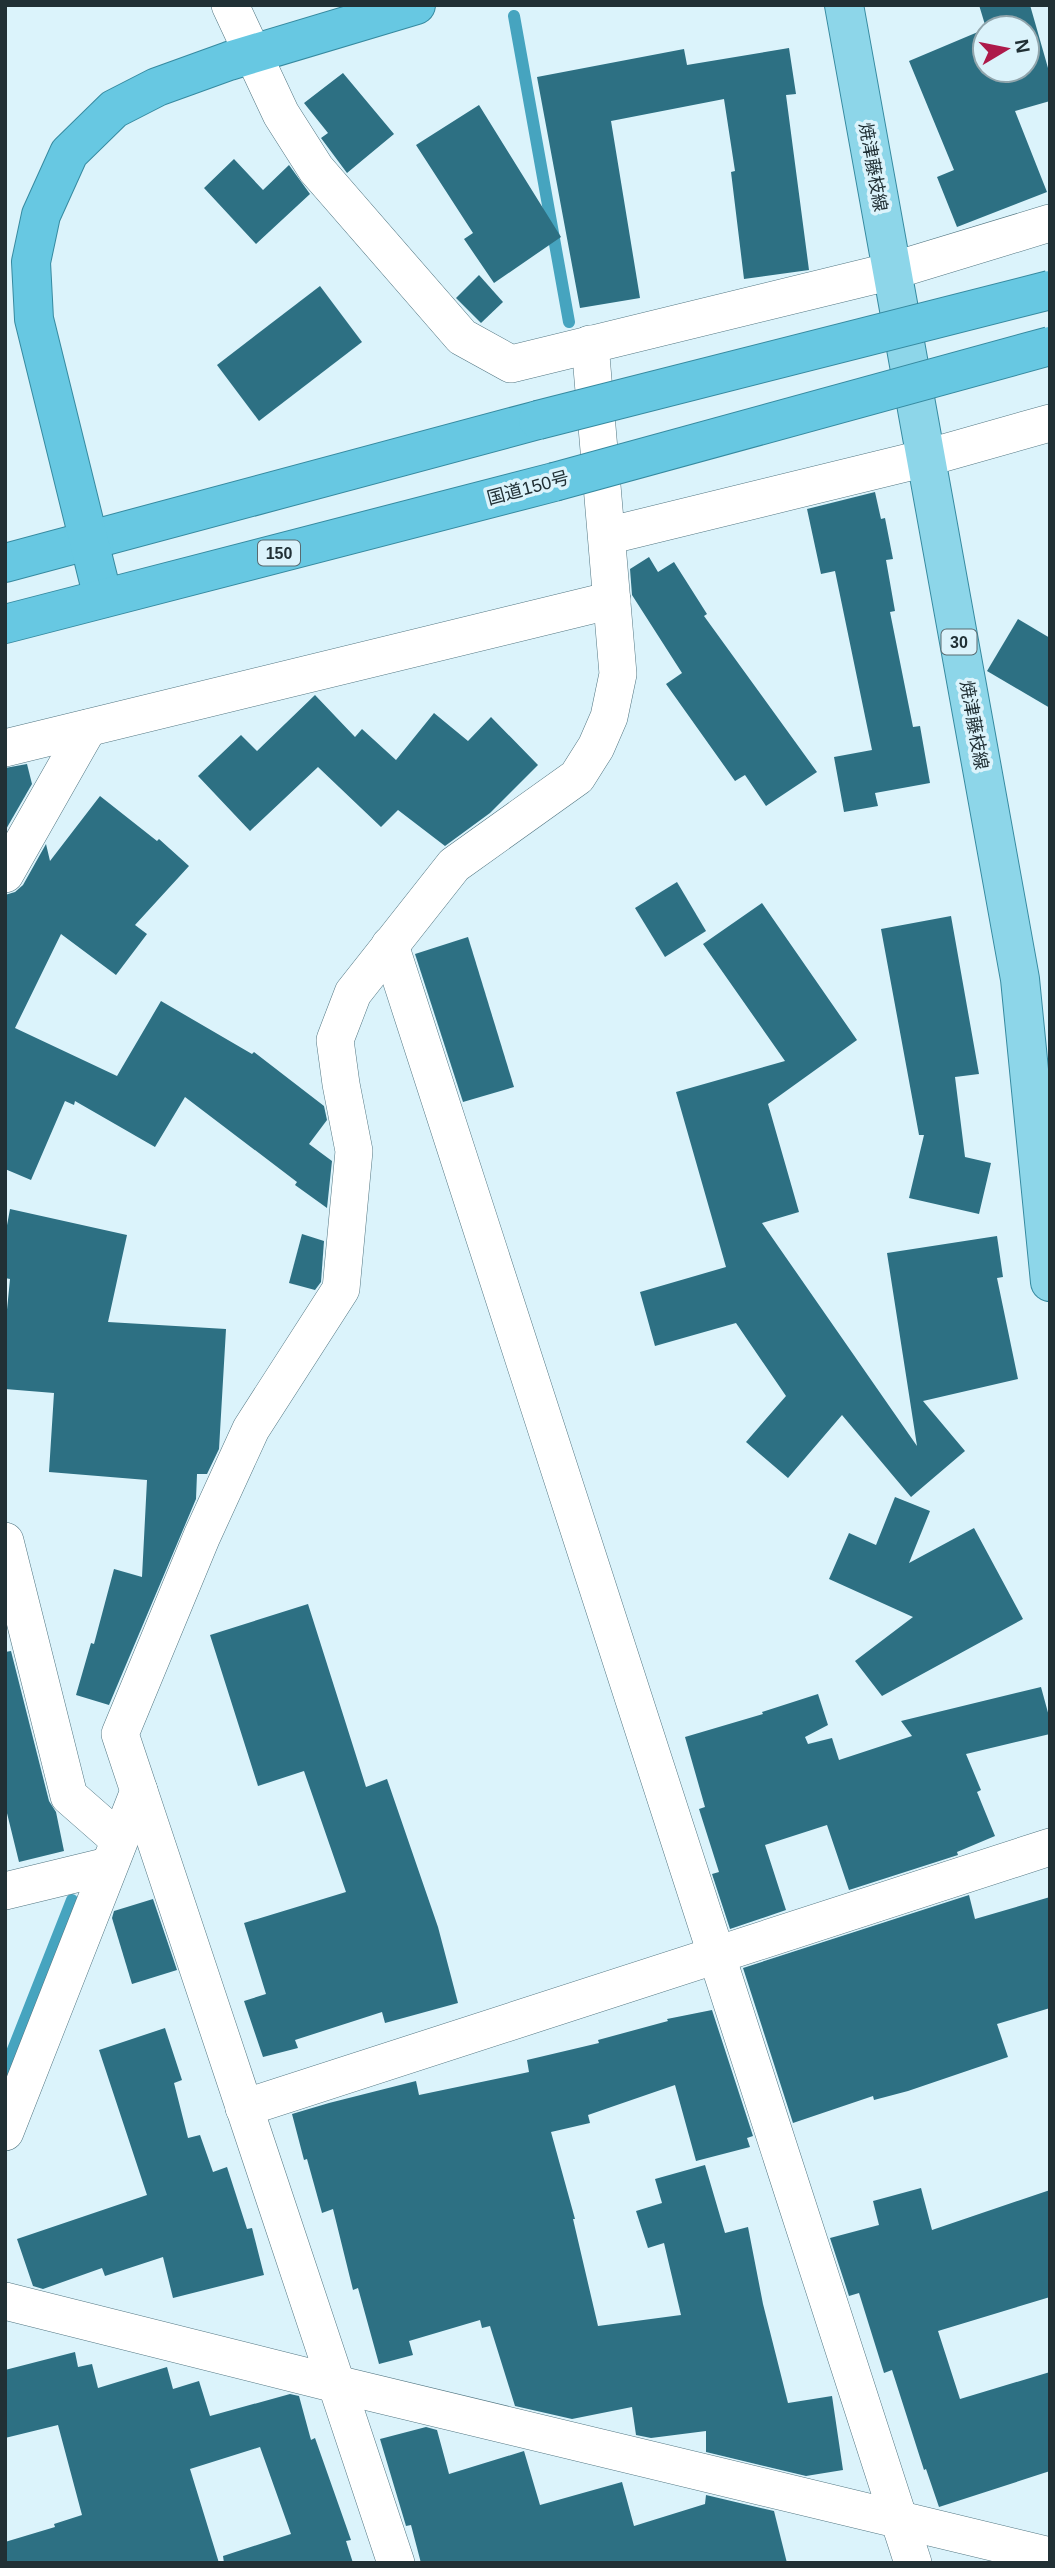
<svg xmlns="http://www.w3.org/2000/svg" width="1055" height="2568" font-family="Arial,'Noto Sans JP',sans-serif">
<style>
.lines{fill:none;stroke-linecap:round;stroke-linejoin:round}
.stream{stroke:#46a4bf;stroke-width:12}
.building{fill:#2d7083}
.minor-casing{stroke:#527682;stroke-width:38}
.primary-casing{stroke:#368aa0;stroke-width:40}
.trunk-casing{stroke:#368aa0;stroke-width:40}
.minor{stroke:#fff;stroke-width:37}
.primary{stroke:#8dd6e9;stroke-width:38}
.trunk{stroke:#67c8e2;stroke-width:38}
.trunk-bridge-casing{stroke:#368aa0;stroke-width:40;stroke-linecap:butt}
.trunk-bridge{stroke:#67c8e2;stroke-width:38}
.labels{text-anchor:middle;dominant-baseline:central;stroke-width:7;stroke-linejoin:round;paint-order:stroke}
.shield{fill:#dbf3fb;stroke:#596a70;stroke-width:2}
.shield-label{font-size:16px;font-weight:bold;fill:#213035}
.street-label{font-size:18px;fill:#213035;stroke:#dbf3fb}
</style>
<rect width="100%" height="100%" fill="#dbf3fb"/>
<g class="lines">
<g class="stream">
<path d="M 514,16 L 569,322"/>
<path d="M 5,2070 L 72,1900"/>
</g>
</g>
<g class="building">
<path d="M 979,5 L 1030,5 L 1050,75 L 1050,101 L 1015,111 L 1047,192 L 957,227 L 937,177 L 954,170 L 909,61 L 985,29 L 985,70 L 1027,70 L 1027,28 L 986,28 Z"/>
<path d="M 789,48 L 796,94 L 786,95 L 809,270 L 744,279 L 731,172 L 735,171 L 724,99 L 611,121 L 640,298 L 580,308 L 537,77 L 684,49 L 687,65 Z"/>
<path d="M 343,73 L 394,134 L 347,173 L 321,138 L 328,133 L 304,103 Z"/>
<path d="M 479,105 L 561,237 L 494,283 L 464,239 L 473,233 L 416,145 Z"/>
<path d="M 234,159 L 263,190 L 289,165 L 310,194 L 256,244 L 204,188 Z"/>
<path d="M 479,275 L 503,302 L 481,323 L 456,298 Z"/>
<path d="M 320,286 L 362,342 L 259,421 L 217,365 Z"/>
<path d="M 875,492 L 881,519 L 885,518 L 893,559 L 886,560 L 895,611 L 890,612 L 913,727 L 920,726 L 930,783 L 875,793 L 878,806 L 844,812 L 834,757 L 872,750 L 835,571 L 821,574 L 807,509 Z"/>
<path d="M 649,557 L 658,572 L 674,562 L 707,614 L 704,616 L 817,772 L 766,806 L 745,775 L 735,781 L 666,684 L 682,673 L 632,595 L 630,569 Z"/>
<path d="M 1018,619 L 1050,638 L 1050,708 L 987,671 Z"/>
<path d="M 315,695 L 355,737 L 362,729 L 396,760 L 434,713 L 468,741 L 491,717 L 538,765 L 490,813 L 445,846 L 398,810 L 381,827 L 318,767 L 250,831 L 198,776 L 241,735 L 257,751 Z"/>
<path d="M 27,764 L 32,784 L 5,831 L 5,768 Z"/>
<path d="M 100,796 L 157,841 L 159,839 L 189,866 L 135,925 L 147,934 L 116,975 L 61,934 L 15,1028 L 117,1076 L 161,1001 L 252,1054 L 254,1052 L 324,1106 L 327,1120 L 309,1144 L 332,1161 L 327,1208 L 295,1185 L 297,1182 L 185,1097 L 155,1147 L 75,1101 L 74,1105 L 65,1101 L 31,1180 L 5,1169 L 5,895 L 15,892 L 23,885 L 46,844 L 50,861 Z"/>
<path d="M 677,882 L 706,931 L 665,957 L 635,908 Z"/>
<path d="M 762,903 L 857,1040 L 768,1104 L 799,1212 L 762,1223 L 917,1446 L 887,1253 L 997,1236 L 1003,1277 L 997,1278 L 1018,1379 L 923,1401 L 965,1451 L 911,1497 L 842,1415 L 788,1478 L 746,1442 L 786,1396 L 736,1323 L 655,1346 L 640,1292 L 726,1267 L 676,1092 L 785,1061 L 703,944 Z"/>
<path d="M 951,916 L 979,1074 L 955,1077 L 965,1157 L 991,1163 L 979,1214 L 909,1198 L 924,1135 L 919,1135 L 881,929 Z"/>
<path d="M 468,937 L 514,1087 L 463,1102 L 415,954 Z"/>
<path d="M 10,1209 L 127,1235 L 108,1322 L 226,1329 L 219,1449 L 207,1474 L 197,1474 L 196,1499 L 109,1705 L 76,1695 L 91,1643 L 94,1644 L 114,1569 L 142,1577 L 147,1480 L 49,1472 L 54,1393 L 5,1389 L 5,1330 L 10,1279 L 5,1278 L 5,1236 Z"/>
<path d="M 302,1234 L 324,1241 L 321,1282 L 315,1290 L 289,1283 Z"/>
<path d="M 895,1497 L 930,1511 L 909,1563 L 974,1528 L 1023,1619 L 882,1696 L 855,1661 L 913,1617 L 829,1579 L 849,1533 L 876,1545 Z"/>
<path d="M 308,1604 L 366,1787 L 387,1779 L 438,1927 L 458,2003 L 385,2023 L 382,2012 L 295,2040 L 298,2048 L 263,2057 L 244,2001 L 266,1994 L 244,1923 L 346,1892 L 304,1771 L 258,1786 L 210,1635 Z"/>
<path d="M 11,1651 L 49,1801 L 56,1812 L 64,1851 L 19,1862 L 5,1805 L 5,1652 Z"/>
<path d="M 1041,1687 L 1050,1720 L 1050,1734 L 966,1754 L 981,1790 L 977,1792 L 995,1836 L 957,1852 L 958,1855 L 849,1890 L 827,1825 L 765,1845 L 786,1910 L 730,1929 L 712,1874 L 719,1872 L 699,1809 L 705,1807 L 685,1737 L 763,1714 L 762,1712 L 818,1694 L 828,1725 L 805,1737 L 808,1744 L 832,1738 L 839,1760 L 912,1736 L 901,1721 Z"/>
<path d="M 969,1895 L 975,1919 L 1050,1897 L 1050,2008 L 997,2024 L 1008,2057 L 908,2091 L 874,2100 L 873,2096 L 793,2123 L 743,1968 Z"/>
<path d="M 153,1899 L 177,1970 L 132,1984 L 112,1918 L 114,1911 Z"/>
<path d="M 712,2010 L 753,2136 L 747,2138 L 750,2147 L 696,2161 L 675,2085 L 588,2115 L 590,2123 L 551,2132 L 575,2219 L 573,2219 L 598,2326 L 681,2315 L 664,2243 L 648,2248 L 636,2211 L 662,2203 L 655,2179 L 705,2165 L 725,2233 L 748,2227 L 763,2304 L 788,2403 L 832,2396 L 843,2470 L 806,2476 L 706,2452 L 706,2431 L 651,2438 L 636,2435 L 632,2407 L 572,2419 L 515,2406 L 490,2326 L 482,2328 L 480,2320 L 409,2341 L 413,2355 L 379,2364 L 358,2288 L 353,2290 L 333,2209 L 322,2213 L 307,2159 L 304,2160 L 292,2114 L 329,2103 L 416,2081 L 419,2095 L 529,2072 L 527,2060 L 599,2043 L 598,2040 L 668,2021 L 667,2019 Z"/>
<path d="M 165,2028 L 182,2080 L 174,2083 L 188,2138 L 200,2135 L 213,2172 L 227,2167 L 247,2229 L 252,2228 L 264,2275 L 173,2298 L 163,2257 L 105,2276 L 102,2268 L 43,2289 L 33,2286 L 17,2239 L 147,2195 L 99,2050 Z"/>
<path d="M 921,2188 L 932,2230 L 1050,2190 L 1050,2297 L 938,2331 L 960,2399 L 1050,2372 L 1050,2471 L 939,2507 L 926,2469 L 924,2470 L 892,2370 L 884,2373 L 859,2293 L 849,2296 L 830,2238 L 879,2225 L 873,2201 Z"/>
<path d="M 75,2352 L 78,2367 L 92,2364 L 98,2388 L 167,2367 L 173,2389 L 199,2381 L 210,2416 L 290,2394 L 299,2396 L 311,2440 L 315,2438 L 351,2540 L 346,2541 L 353,2563 L 224,2563 L 223,2556 L 291,2534 L 260,2447 L 190,2469 L 219,2563 L 5,2563 L 5,2542 L 55,2527 L 54,2524 L 82,2515 L 58,2425 L 5,2438 L 5,2370 Z"/>
<path d="M 426,2427 L 437,2430 L 449,2474 L 524,2451 L 540,2505 L 622,2482 L 634,2526 L 705,2504 L 706,2495 L 774,2511 L 787,2563 L 421,2563 L 411,2525 L 406,2526 L 380,2439 Z"/>
</g>
<g class="lines">
<defs>
<g id="minor">
<path d="M 230,5 L 281,114 L 316,169 L 462,337 L 511,364 L 892,271 L 1050,223"/>
<path d="M 607,536 L 926,458 L 1050,423"/>
<path d="M 5,748 L 612,600"/>
<path d="M 5,874 L 88,728"/>
<path d="M 390,945 L 913,2563"/>
<path d="M 5,1541 L 69,1796 L 118,1839"/>
<path d="M 5,1891 L 108,1866"/>
<path d="M 244,2108 L 1050,1847"/>
<path d="M 5,2132 L 139,1791"/>
<path d="M 5,2301 L 336,2384 L 1050,2556"/>
<path d="M 396,2563 L 120,1734 L 202,1536 L 251,1429 L 341,1289 L 354,1151 L 341,1084 L 335,1040 L 353,993 L 454,865 L 577,777 L 596,747 L 609,717 L 618,674 L 590,344"/>
</g>
<path id="primary" d="M 844,5 L 1020,979 L 1050,1282"/>
<g id="trunk">
<path d="M 5,563 L 538,420"/>
<path d="M 103,598 L 34,319 L 31,262 L 41,215 L 69,153 L 114,109 L 157,87 L 229,61 L 416,5"/>
<path d="M 5,624 L 554,482"/>
</g>
</defs>
<use href="#minor" class="minor-casing"/>
<use href="#primary" class="primary-casing"/>
<use href="#trunk" class="trunk-casing"/>
<use href="#minor" class="minor"/>
<use href="#primary" class="primary"/>
<use href="#trunk" class="trunk"/>
<defs>
<g id="trunk-bridge">
<path d="M 538,420 L 1050,290"/>
<path d="M 554,482 L 1050,346"/>
</g>
</defs>
<use href="#trunk-bridge" class="trunk-bridge-casing"/>
<use href="#trunk-bridge" class="trunk-bridge"/>
</g>
<g class="labels">
<g class="shield">
<rect x="258" y="540.5" width="42" height="25" rx="5"/>
<rect x="941.5" y="629.5" width="35" height="25" rx="5"/>
</g>
<g class="shield-label">
<text x="279" y="553">150</text>
<text x="959" y="642">30</text>
</g>
<g class="street-label">
<text transform="translate(873 167) rotate(80)">焼津藤枝線</text>
<text transform="translate(528 488) rotate(-15)">国道150号</text>
<text transform="translate(974 725) rotate(80)">焼津藤枝線</text>
</g>
</g>
<rect width="1055" height="2568" fill="none" stroke="#213035" stroke-width="14"/>
<g transform="translate(1006 49) rotate(80)"><circle r="33" fill="#dbf3fb" stroke="#91a5ac" stroke-width="2"/>
<path d="M0-5L12 26L0 18L-12 26Z" fill="#ad1a4a"/>
<text y="-10" font-size="19" font-weight="bold" text-anchor="middle" fill="#213035">N</text>
</g>
</svg>
